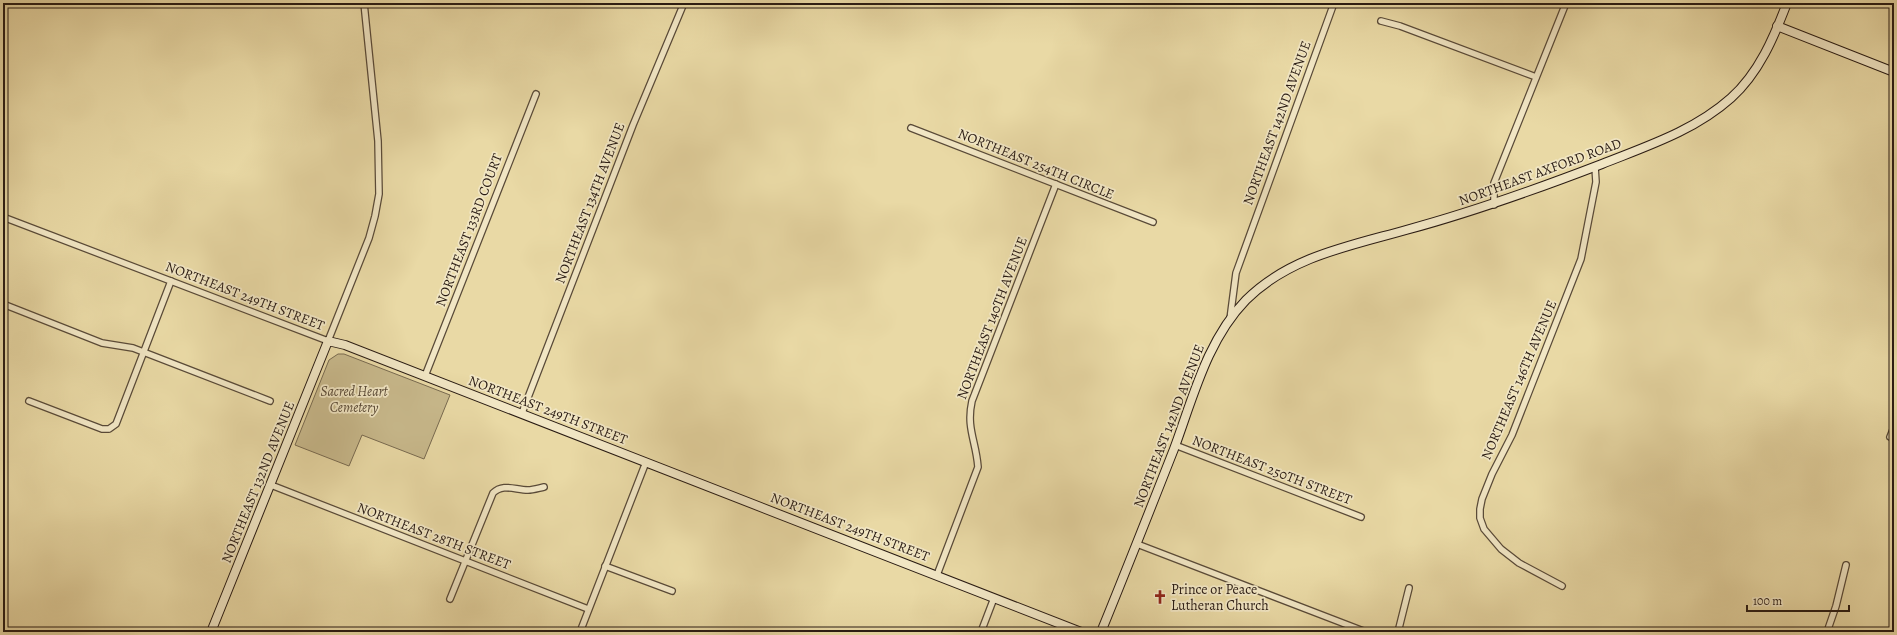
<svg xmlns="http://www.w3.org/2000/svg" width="1897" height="635" font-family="Alegreya,serif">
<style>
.green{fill:#c8b98c;stroke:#786a50}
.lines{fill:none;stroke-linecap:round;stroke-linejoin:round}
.street-casing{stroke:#594a38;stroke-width:8}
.secondary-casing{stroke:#291b13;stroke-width:10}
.street{stroke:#f1e6c4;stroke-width:5.5}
.secondary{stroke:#f1e6c4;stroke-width:8}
.labels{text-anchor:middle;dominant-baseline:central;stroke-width:3.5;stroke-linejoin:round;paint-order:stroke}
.street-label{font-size:14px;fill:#291b13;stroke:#f1e6c4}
.park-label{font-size:14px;font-style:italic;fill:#594a37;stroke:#f1e6c4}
.poi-label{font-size:14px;fill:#291b13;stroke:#f1e6c4;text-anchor:start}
</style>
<rect width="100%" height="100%" fill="#e9d9a5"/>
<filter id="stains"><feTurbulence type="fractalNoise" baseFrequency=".005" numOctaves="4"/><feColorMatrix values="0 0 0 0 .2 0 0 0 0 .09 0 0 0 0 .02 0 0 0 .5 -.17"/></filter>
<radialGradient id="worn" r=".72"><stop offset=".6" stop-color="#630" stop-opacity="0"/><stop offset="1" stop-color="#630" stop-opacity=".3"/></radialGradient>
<path class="green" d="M 338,354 L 344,354 L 450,395 L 424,459 L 362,435 L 349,466 L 295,445 L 329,360 Z"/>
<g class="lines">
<defs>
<g id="street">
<path d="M 1381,21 L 1400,26 L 1536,77"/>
<path d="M 911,128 L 1153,222"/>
<path d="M 1494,205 L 1494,183 L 1566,3"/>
<path d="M 3,217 L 328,341 L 369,238 L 375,216 L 379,194 L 378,141 L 364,3"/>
<path d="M 3,304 L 102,343 L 133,348 L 270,401"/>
<path d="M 1230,319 L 1236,273 L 1334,3"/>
<path d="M 425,376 L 536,94"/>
<path d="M 29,401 L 102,429 L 109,429 L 116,424 L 171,281"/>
<path d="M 522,413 L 633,125 L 684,3"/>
<path d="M 1890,437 L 1894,427"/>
<path d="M 1175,445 L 1361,517"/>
<path d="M 271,485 L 588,609"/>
<path d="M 1137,544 L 1366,632"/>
<path d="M 605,566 L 672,591"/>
<path d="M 937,575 L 978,467 C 976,441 966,428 972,401 L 1056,184"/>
<path d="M 1562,586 L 1519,563 L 1501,549 L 1484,529 L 1480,518 L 1480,509 L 1482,499 L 1492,474 L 1512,435 L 1581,259 L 1596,182 L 1595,167"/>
<path d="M 450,599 L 493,493 C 503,483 515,490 528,490 C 533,490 539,488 544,487"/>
<path d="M 580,632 L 646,462"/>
<path d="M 981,632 L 994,598"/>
<path d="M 1398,632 L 1409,588"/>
<path d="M 1827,632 L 1836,606 L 1846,565"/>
</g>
<g id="secondary">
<path d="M 1777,26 L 1894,72"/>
<path d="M 211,632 L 328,341 L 345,345 L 1081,632"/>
<path d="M 1101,632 C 1126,571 1150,510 1174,449 C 1193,398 1207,340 1246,300 C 1289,257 1349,246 1406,230 C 1473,212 1537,189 1602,164 C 1647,146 1694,131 1731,98 C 1759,73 1774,37 1787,3"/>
</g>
</defs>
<use href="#street" class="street-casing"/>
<use href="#secondary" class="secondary-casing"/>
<use href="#street" class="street"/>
<use href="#secondary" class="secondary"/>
</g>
<defs>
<symbol id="church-bare" viewBox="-9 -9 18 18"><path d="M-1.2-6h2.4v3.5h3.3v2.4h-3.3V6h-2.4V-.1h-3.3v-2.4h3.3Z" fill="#8f2418" stroke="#f1e6c4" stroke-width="2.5" paint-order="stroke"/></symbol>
</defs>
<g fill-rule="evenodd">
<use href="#church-bare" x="1150" y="587" width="20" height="20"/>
</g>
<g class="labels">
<g class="street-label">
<text transform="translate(1277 123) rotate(-70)">NORTHEAST 142ND AVENUE</text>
<text transform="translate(1036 164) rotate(22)">NORTHEAST 254TH CIRCLE</text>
<text transform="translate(1540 172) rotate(-20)">NORTHEAST AXFORD ROAD</text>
<text transform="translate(590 203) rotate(-69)">NORTHEAST 134TH AVENUE</text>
<text transform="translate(469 230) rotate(-69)">NORTHEAST 133RD COURT</text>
<text transform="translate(245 296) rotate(21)">NORTHEAST 249TH STREET</text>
<text transform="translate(992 318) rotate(-69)">NORTHEAST 140TH AVENUE</text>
<text transform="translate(1519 380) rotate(-67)">NORTHEAST 146TH AVENUE</text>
<text transform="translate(548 410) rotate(21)">NORTHEAST 249TH STREET</text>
<text transform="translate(1169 426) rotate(-69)">NORTHEAST 142ND AVENUE</text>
<text transform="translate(1272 470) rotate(21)">NORTHEAST 250TH STREET</text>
<text transform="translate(258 482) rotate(-68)">NORTHEAST 132ND AVENUE</text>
<text transform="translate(850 527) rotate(21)">NORTHEAST 249TH STREET</text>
<text transform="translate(434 536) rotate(21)">NORTHEAST 28TH STREET</text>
</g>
<g class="park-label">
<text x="354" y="391">Sacred Heart<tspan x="354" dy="16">Cemetery</tspan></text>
</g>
<g class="poi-label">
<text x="1171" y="589">Prince or Peace<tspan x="1171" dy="16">Lutheran Church</tspan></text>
</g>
</g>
<rect width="1897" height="635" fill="none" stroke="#e9d9a5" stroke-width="16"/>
<rect x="4" y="4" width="1889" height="627" fill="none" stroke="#291b13" stroke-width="2"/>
<rect x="8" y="8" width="1881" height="619" fill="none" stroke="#291b13"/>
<path d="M1747 605v6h102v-6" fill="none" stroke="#291b13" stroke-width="2"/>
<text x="1753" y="605" font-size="12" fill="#291b13" stroke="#f1e6c4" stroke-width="3" paint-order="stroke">100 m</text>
<rect width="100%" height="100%" filter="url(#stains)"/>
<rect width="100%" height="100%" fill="url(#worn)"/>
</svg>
